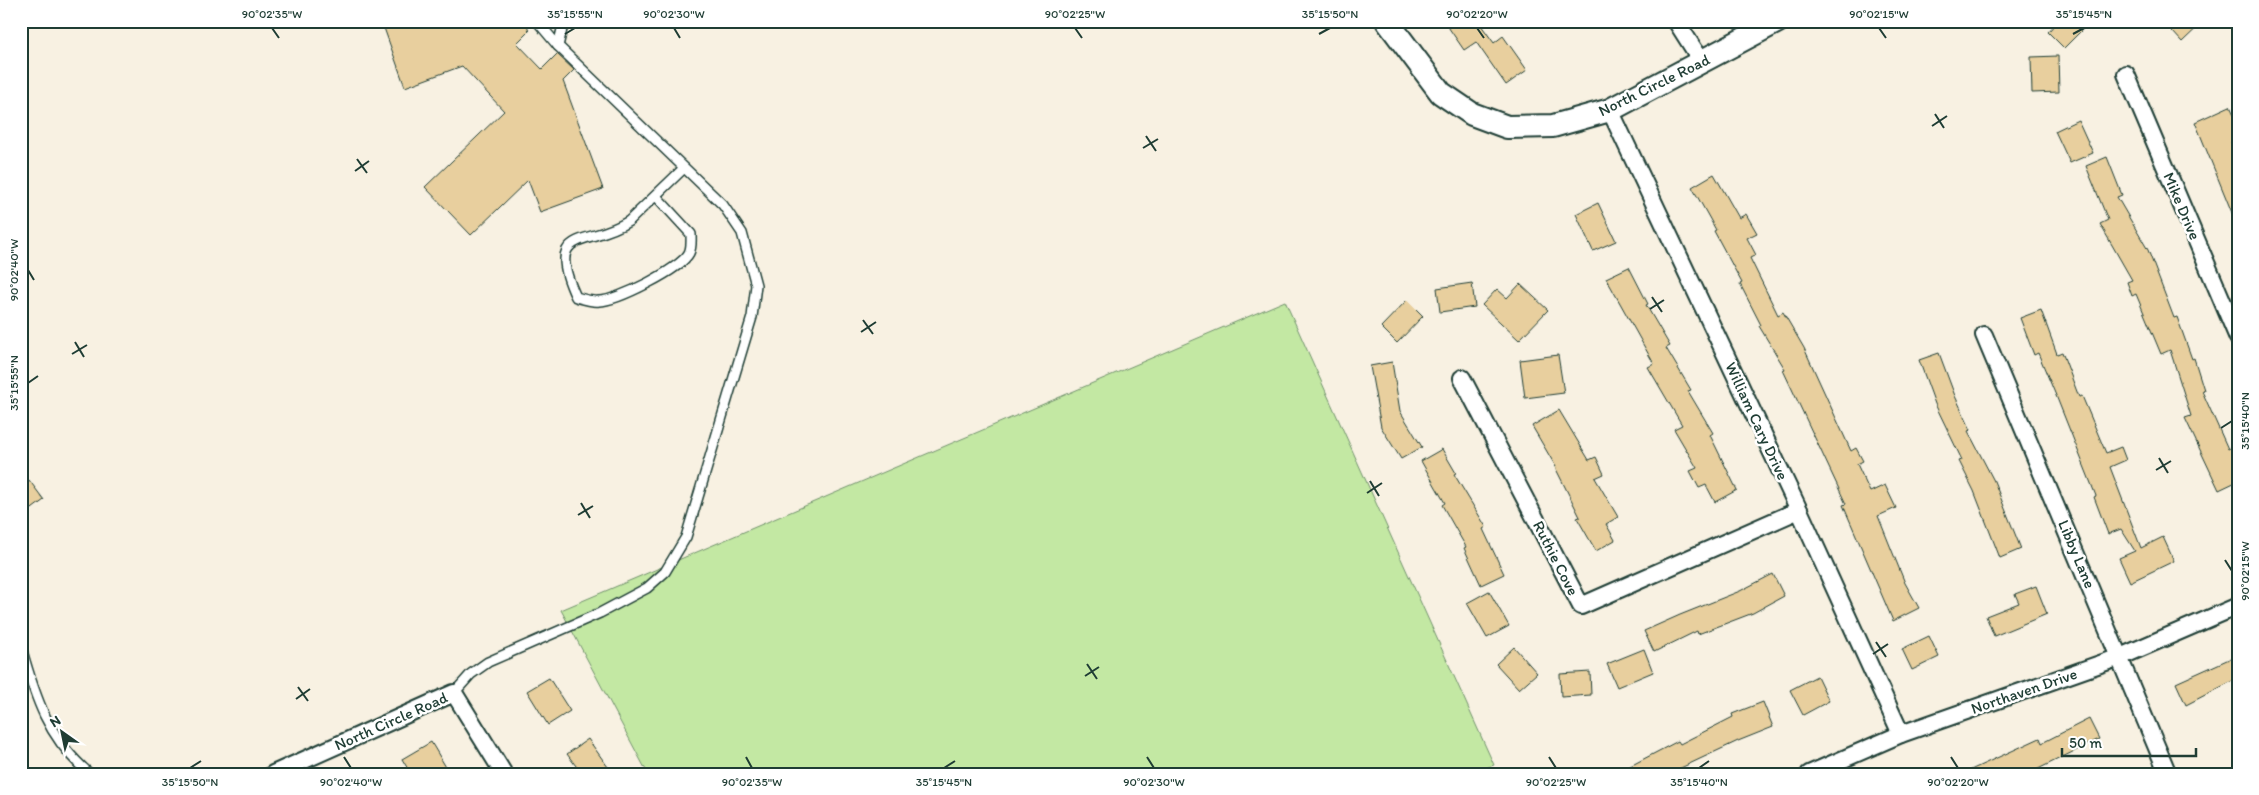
<svg xmlns="http://www.w3.org/2000/svg" width="2259" height="795" font-family="Itim,sans-serif">
<style>
.green{fill:#c3e8a3;stroke:#71926c}
.building{fill:#e8cf9e;stroke:#1f3d34}
.lines{fill:none;stroke-linecap:round;stroke-linejoin:round}
.lane-casing{stroke:#1f3d34;stroke-width:12}
.street-casing{stroke:#1f3d34;stroke-width:20}
.secondary-casing{stroke:#1f3d34;stroke-width:26}
.lane{stroke:#fff;stroke-width:9}
.street{stroke:#fff;stroke-width:16}
.secondary{stroke:#fff;stroke-width:22}
.ticks{fill:none;stroke:#1f3d34;stroke-width:2}
.labels{text-anchor:middle;dominant-baseline:central;stroke-width:5;stroke-linejoin:round;paint-order:stroke}
.street-label{font-size:16px;fill:#1f3d34;stroke:#fff}
.neatline{fill:none;stroke:#1f3d34;stroke-width:2}
.ticks-label{font-size:12px;text-anchor:middle;fill:#1f3d34}
</style>
<rect width="100%" height="100%" fill="#f8f1e2"/>
<filter id="ink" filterUnits="userSpaceOnUse"><feTurbulence type="fractalNoise" baseFrequency=".02" numOctaves="2"/><feDisplacementMap in="SourceGraphic" scale="10" xChannelSelector="R" yChannelSelector="G"/><feConvolveMatrix kernelMatrix="1 2 1 2 8 2 1 2 1" color-interpolation-filters="sRGB"/></filter>
<g filter="url(#ink)">
<path class="green" d="M 1285,301 L 1494,765 L 1468,774 L 648,774 L 561,610 Z"/>
<g class="building">
<path d="M 394,21 L 526,21 L 529,31 L 517,43 L 542,69 L 557,54 L 574,70 L 563,81 L 603,189 L 540,212 L 528,180 L 471,235 L 425,187 L 504,111 L 462,66 L 405,87 L 383,25 Z"/>
<path d="M 1444,21 L 1478,21 L 1494,43 L 1503,36 L 1527,70 L 1506,85 L 1476,42 L 1464,50 Z"/>
<path d="M 2058,21 L 2091,21 L 2064,48 L 2048,32 Z"/>
<path d="M 2163,21 L 2204,21 L 2182,42 Z"/>
<path d="M 2058,56 L 2059,92 L 2032,93 L 2031,57 Z"/>
<path d="M 2230,106 L 2238,123 L 2238,139 L 2231,142 L 2238,159 L 2237,225 L 2195,122 Z"/>
<path d="M 2078,120 L 2093,153 L 2070,163 L 2055,131 Z"/>
<path d="M 2107,157 L 2122,195 L 2117,197 L 2148,250 L 2174,318 L 2177,317 L 2192,359 L 2194,358 L 2204,390 L 2202,391 L 2228,449 L 2232,447 L 2238,460 L 2238,481 L 2219,490 L 2185,418 L 2191,416 L 2170,350 L 2161,354 L 2136,294 L 2132,296 L 2127,282 L 2132,280 L 2100,224 L 2108,220 L 2086,166 Z"/>
<path d="M 1714,174 L 1739,218 L 1746,214 L 1757,233 L 1747,238 L 1756,255 L 1750,258 L 1778,315 L 1783,312 L 1804,348 L 1851,451 L 1856,448 L 1863,461 L 1857,464 L 1870,492 L 1885,485 L 1896,508 L 1878,516 L 1905,583 L 1919,608 L 1893,621 L 1843,505 L 1846,504 L 1783,370 L 1785,369 L 1759,326 L 1761,325 L 1740,284 L 1742,283 L 1714,231 L 1716,230 L 1692,187 Z"/>
<path d="M 1598,203 L 1616,241 L 1593,251 L 1576,214 Z"/>
<path d="M 1629,267 L 1648,304 L 1646,305 L 1670,346 L 1666,348 L 1691,390 L 1688,391 L 1713,433 L 1710,435 L 1737,490 L 1715,502 L 1706,485 L 1699,488 L 1690,471 L 1697,468 L 1674,429 L 1682,425 L 1648,367 L 1654,364 L 1606,278 Z"/>
<path d="M 1472,283 L 1475,307 L 1440,312 L 1437,288 Z"/>
<path d="M 1520,284 L 1548,310 L 1519,340 L 1482,305 L 1497,289 L 1507,298 Z"/>
<path d="M 1407,300 L 1423,316 L 1397,343 L 1381,327 Z"/>
<path d="M 2041,310 L 2057,354 L 2062,352 L 2079,397 L 2082,396 L 2106,453 L 2121,447 L 2126,460 L 2110,467 L 2141,548 L 2163,537 L 2174,561 L 2130,582 L 2119,558 L 2135,551 L 2121,529 L 2108,534 L 2094,497 L 2096,496 L 2057,398 L 2038,353 L 2034,355 L 2020,318 Z"/>
<path d="M 1939,353 L 1955,396 L 1971,430 L 1968,431 L 1994,481 L 2021,549 L 2000,558 L 1974,491 L 1959,461 L 1962,460 L 1935,404 L 1919,360 Z"/>
<path d="M 1558,355 L 1564,393 L 1525,398 L 1520,360 Z"/>
<path d="M 1392,362 L 1400,411 L 1422,447 L 1401,459 L 1381,427 L 1370,366 Z"/>
<path d="M 1559,410 L 1589,460 L 1596,457 L 1604,474 L 1595,478 L 1618,517 L 1606,524 L 1615,540 L 1596,551 L 1577,518 L 1580,517 L 1555,467 L 1556,467 L 1532,426 Z"/>
<path d="M 1442,449 L 1456,473 L 1454,474 L 1486,527 L 1483,529 L 1504,574 L 1481,585 L 1464,548 L 1466,547 L 1442,505 L 1445,503 L 1421,461 Z"/>
<path d="M 29,480 L 44,500 L 21,517 L 21,486 Z"/>
<path d="M 1773,574 L 1784,596 L 1753,613 L 1698,634 L 1697,631 L 1654,652 L 1644,631 L 1680,615 L 1740,591 Z"/>
<path d="M 2036,586 L 2047,614 L 1994,636 L 1986,616 L 2019,603 L 2015,594 Z"/>
<path d="M 1489,591 L 1509,626 L 1487,638 L 1467,603 Z"/>
<path d="M 1929,636 L 1939,657 L 1912,670 L 1902,649 Z"/>
<path d="M 1514,647 L 1537,673 L 1519,689 L 1496,664 Z"/>
<path d="M 1644,649 L 1653,672 L 1617,687 L 1607,664 Z"/>
<path d="M 2238,655 L 2238,678 L 2186,705 L 2176,683 Z"/>
<path d="M 1590,672 L 1591,695 L 1561,697 L 1560,674 Z"/>
<path d="M 1817,676 L 1829,701 L 1803,715 L 1790,690 Z"/>
<path d="M 549,678 L 570,711 L 548,725 L 527,691 Z"/>
<path d="M 1763,702 L 1773,727 L 1738,741 L 1668,774 L 1615,774 L 1678,741 L 1680,744 L 1733,717 L 1732,714 Z"/>
<path d="M 2089,719 L 2099,739 L 2028,774 L 1962,774 L 2040,738 L 2042,743 Z"/>
<path d="M 588,739 L 613,774 L 582,774 L 567,754 Z"/>
<path d="M 431,742 L 450,774 L 411,774 L 402,759 Z"/>
</g>
<g class="lines">
<defs>
<g id="lane">
<path d="M 558,46 L 564,21"/>
<path d="M 656,196 L 691,234 C 691,240 692,247 689,253 C 681,269 617,301 599,301 C 592,302 583,299 576,297 C 543,226 589,247 629,221 L 684,168"/>
<path d="M 21,647 C 35,697 48,739 90,774"/>
<path d="M 454,693 L 471,674 L 488,662 L 600,613 L 647,588 L 665,572 L 686,537 L 752,317 L 756,285 L 742,233 L 723,205 L 558,46 L 537,21"/>
</g>
<g id="street">
<path d="M 1676,21 L 1702,62"/>
<path d="M 2126,74 L 2238,338"/>
<path d="M 1610,110 L 1799,510 L 1901,734"/>
<path d="M 1984,335 L 2168,774"/>
<path d="M 1462,378 L 1581,606 L 1799,510"/>
<path d="M 273,774 L 454,693 L 504,774"/>
<path d="M 1809,774 L 1901,734 L 2120,657 L 2238,606"/>
</g>
<path id="secondary" d="M 1387,21 L 1441,93 L 1472,114 L 1507,127 L 1553,126 L 1610,110 L 1778,21"/>
</defs>
<use href="#lane" class="lane-casing"/>
<use href="#street" class="street-casing"/>
<use href="#secondary" class="secondary-casing"/>
<use href="#lane" class="lane"/>
<use href="#street" class="street"/>
<use href="#secondary" class="secondary"/>
</g>
</g>
<path class="ticks" d="M 272,28 L 279,38M 674,28 L 680,38M 1075,28 L 1082,38M 1477,28 L 1484,38M 1879,28 L 1886,38M 565,34 L 575,28M 1319,34 L 1330,28M 2073,34 L 2084,28M 1935,114 L 1944,128M 1932,126 L 1947,116M 1146,136 L 1156,151M 1143,148 L 1158,139M 357,159 L 367,173M 355,171 L 369,161M 28,270 L 34,280M 1652,297 L 1662,312M 1650,309 L 1664,300M 863,320 L 873,334M 861,332 L 876,322M 75,342 L 84,357M 72,354 L 87,345M 28,383 L 38,376M 2221,428 L 2232,421M 2159,458 L 2168,473M 2156,470 L 2171,461M 1370,481 L 1379,496M 1367,493 L 1382,483M 581,503 L 590,518M 578,515 L 593,506M 2225,560 L 2232,571M 1876,642 L 1886,657M 1873,654 L 1888,644M 1087,664 L 1097,679M 1085,676 L 1099,667M 298,687 L 308,701M 296,699 L 310,689M 344,757 L 351,768M 746,757 L 752,768M 1147,757 L 1154,768M 1549,757 L 1556,768M 1951,757 L 1958,768M 190,768 L 201,761M 944,768 L 955,761M 1699,768 L 1709,761"/>
<g class="labels">
<g class="street-label">
<text transform="translate(1654 85) rotate(-26)">North Circle Road</text>
<text transform="translate(2182 206) rotate(67)">Mike Drive</text>
<text transform="translate(1757 421) rotate(65)">William Cary Drive</text>
<text transform="translate(2077 554) rotate(67)">Libby Lane</text>
<text transform="translate(1556 558) rotate(63)">Ruthie Cove</text>
<text transform="translate(2024 691) rotate(-19)">Northaven Drive</text>
<text transform="translate(391 721) rotate(-24)">North Circle Road</text>
</g>
</g>
<rect width="2259" height="795" fill="none" stroke="#fff" stroke-width="55"/>
<g transform="translate(62 732) rotate(327)" stroke="#ffffff" stroke-width="4" paint-order="stroke">
<path d="M0-4L9 19L0 12L-9 19Z" fill="#1f3d34"/>
<text y="-8" font-size="14" font-weight="bold" text-anchor="middle" fill="#1f3d34">N</text>
</g>
<path d="M2062 748v8h134v-8" fill="none" stroke="#1f3d34" stroke-width="2.5"/>
<text x="2069" y="748" font-size="15" fill="#1f3d34" stroke="#ffffff" stroke-width="4" paint-order="stroke">50 m</text>
<rect x="28" y="28" width="2204" height="740" class="neatline"/>
<g class="ticks-label">
<text x="272" y="18">90°02'35"W</text>
<text x="575" y="18">35°15'55"N</text>
<text x="674" y="18">90°02'30"W</text>
<text x="1075" y="18">90°02'25"W</text>
<text x="1330" y="18">35°15'50"N</text>
<text x="1477" y="18">90°02'20"W</text>
<text x="1879" y="18">90°02'15"W</text>
<text x="2084" y="18">35°15'45"N</text>
<text transform="translate(14 270) rotate(-90)" y="4">90°02'40"W</text>
<text transform="translate(14 383) rotate(-90)" y="4">35°15'55"N</text>
<text transform="translate(2245 421) rotate(-90)" y="4">35°15'40"N</text>
<text transform="translate(2245 571) rotate(-90)" y="4">90°02'15"W</text>
<text x="190" y="786">35°15'50"N</text>
<text x="351" y="786">90°02'40"W</text>
<text x="752" y="786">90°02'35"W</text>
<text x="944" y="786">35°15'45"N</text>
<text x="1154" y="786">90°02'30"W</text>
<text x="1556" y="786">90°02'25"W</text>
<text x="1699" y="786">35°15'40"N</text>
<text x="1958" y="786">90°02'20"W</text>
</g>
</svg>
